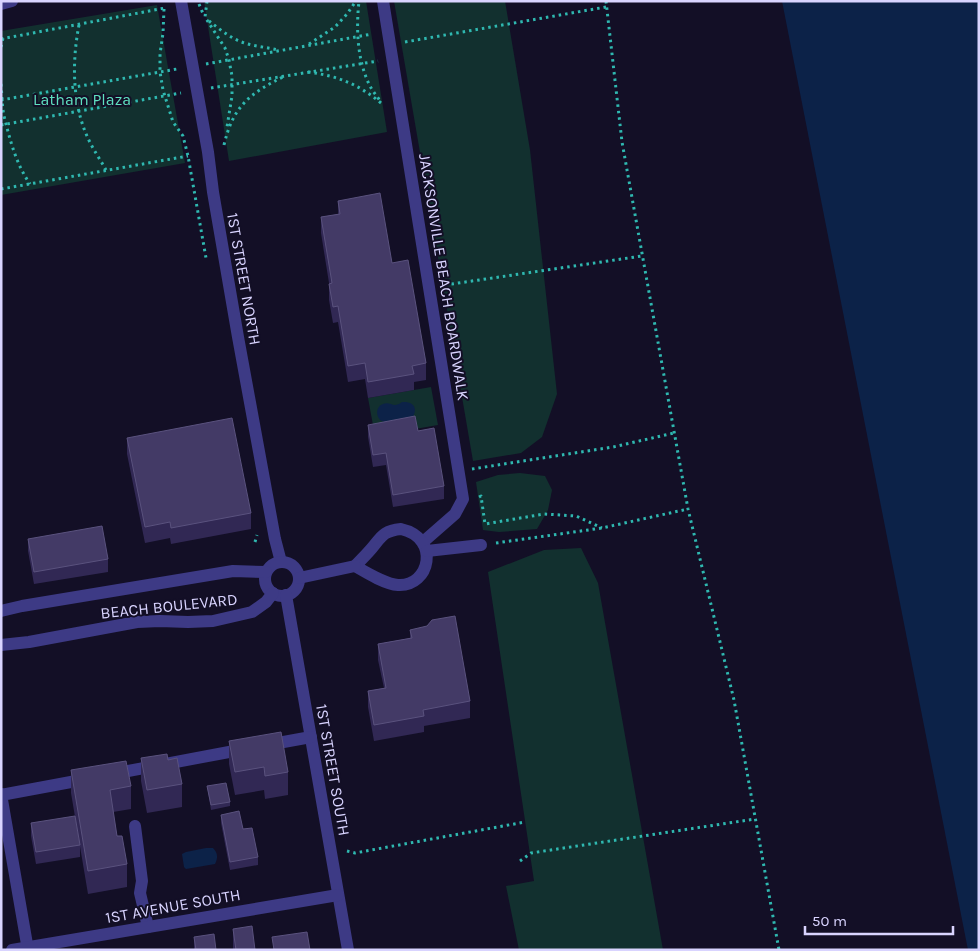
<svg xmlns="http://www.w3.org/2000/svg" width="980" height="951" font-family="Karla,sans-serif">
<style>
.green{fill:#12302f}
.water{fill:#0c2248}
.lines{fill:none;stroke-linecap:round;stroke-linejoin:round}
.path{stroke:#2fb8b0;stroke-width:3;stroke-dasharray:2.5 4;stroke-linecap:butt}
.minor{stroke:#3d3a85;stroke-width:12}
.wall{fill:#312854}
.building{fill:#433a66;stroke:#5a527e}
.labels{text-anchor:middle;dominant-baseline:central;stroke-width:4;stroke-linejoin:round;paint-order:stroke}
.park-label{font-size:16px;fill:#5fe0c0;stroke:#130f26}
.street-label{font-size:16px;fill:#d9d4ff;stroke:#130f26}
</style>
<rect width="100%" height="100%" fill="#130f26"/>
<g class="green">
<path d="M 204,1 L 366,1 L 387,132 L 229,161 Z"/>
<path d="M 394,1 L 505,1 L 530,150 L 557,394 L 542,437 L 521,453 L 473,461 Z"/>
<path d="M 157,5 L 185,163 L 1,195 L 1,31 Z"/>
<path d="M 431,387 L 438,425 L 375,436 L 368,398 Z"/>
<path d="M 520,473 L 545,476 L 552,490 L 548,510 L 537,529 L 499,532 L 483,530 L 476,482 L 498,475 Z"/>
<path d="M 581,548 L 598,583 L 663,950 L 519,950 L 506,886 L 534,881 L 488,572 L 544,550 Z"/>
</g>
<g class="water">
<path d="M 782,1 L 979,1 L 979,950 L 968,950 Z"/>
<path d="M 402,402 C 417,401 418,412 410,421 C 402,421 392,424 385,422 C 376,421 374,407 383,404 C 391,401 393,409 402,402 Z"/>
<path d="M 206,848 L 213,848 C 218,853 218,858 215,864 L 186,869 L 184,867 L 182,854 L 186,852 Z"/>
</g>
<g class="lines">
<g class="path">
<path d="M 207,1 L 205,17 L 225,48 L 229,60 L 232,76 L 232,96 L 227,127"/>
<path d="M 606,1 L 622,142 L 688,509 L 734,700 L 779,950"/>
<path d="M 199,4 L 204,16"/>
<path d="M 164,9 L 163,33 L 160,54 L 160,72 L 163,90 L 173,122 L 183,136 L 188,156 L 206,258"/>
<path d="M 209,21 C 218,28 228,36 239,41 C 251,46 265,47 278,50"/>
<path d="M 79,25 C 72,61 72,102 87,136 C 92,148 100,159 106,170"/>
<path d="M 1,39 L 165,8"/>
<path d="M 405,42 L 606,7"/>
<path d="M 309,44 L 335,27 L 347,14 L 356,1"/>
<path d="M 1,47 L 3,38"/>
<path d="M 206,64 L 372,34"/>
<path d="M 308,72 C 338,76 358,84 381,103 C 378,97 373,92 370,86 C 357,60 356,29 359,1"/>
<path d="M 1,84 C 2,95 2,106 4,116 C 10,140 16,164 30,184"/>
<path d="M 211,88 L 378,61"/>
<path d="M 1,100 L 177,69"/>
<path d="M 1,125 L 181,93"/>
<path d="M 224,145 C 233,106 250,93 285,76"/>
<path d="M 1,189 L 188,156"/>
<path d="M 445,285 L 642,256"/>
<path d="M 472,469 L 613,447 L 674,433"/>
<path d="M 479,497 L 481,496 L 485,524 L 544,514 L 576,516 L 602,528"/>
<path d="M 255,542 L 257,535"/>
<path d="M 496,543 L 602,528 L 688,509"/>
<path d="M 347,851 L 355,853 L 525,822"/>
<path d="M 520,861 L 531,853 L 755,819"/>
</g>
<g class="minor">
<path d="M 181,1 L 208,152 L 213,192 L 238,337 L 275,539 L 281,562"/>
<path d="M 383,1 L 463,499 L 455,514 L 423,542"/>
<path d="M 1,4 L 12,1"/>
<path d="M 401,529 C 441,538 430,587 398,585 C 385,584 367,573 355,566 C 361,560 366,555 372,548 C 382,536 383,531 401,529 Z"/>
<path d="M 427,551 L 481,545"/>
<circle cx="282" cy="579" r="17"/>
<path d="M 299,578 L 355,566"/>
<path d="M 286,595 L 348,950"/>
<path d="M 1,611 L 22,606 L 233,571 L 266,572"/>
<path d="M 1,645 L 29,642 L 137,622 L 160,621 L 188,622 L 213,621 L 252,612 L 266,602 L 273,593"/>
<path d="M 267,745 L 311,737"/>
<path d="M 112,774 L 245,749"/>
<path d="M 1,794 L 28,950"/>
<path d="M 1,795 L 87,779"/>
<path d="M 135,826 L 142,881 L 140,893 L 148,927"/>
<path d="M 12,950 L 338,895"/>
</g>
</g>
<g class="wall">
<path d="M 338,201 L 392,263 L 426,363 L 426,380 L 414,382 L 414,390 L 368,398 L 365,379 L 348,382 L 338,322 L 333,323 L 329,300 L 329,283 L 321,233 L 321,217 L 338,214 Z"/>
<path d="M 368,425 L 418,431 L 444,486 L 444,499 L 393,507 L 386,465 L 373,467 L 368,437 Z"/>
<path d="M 127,438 L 251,513 L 251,529 L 171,544 L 170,538 L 145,543 L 127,454 Z"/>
<path d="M 28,539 L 108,559 L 108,572 L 34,584 L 28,551 Z"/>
<path d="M 410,630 L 470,701 L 470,718 L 424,726 L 424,732 L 374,741 L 368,707 L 368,691 L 384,688 L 378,660 L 378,644 L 410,638 Z"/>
<path d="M 229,741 L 288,772 L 288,795 L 265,799 L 264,790 L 235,795 L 229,764 Z"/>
<path d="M 141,758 L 168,760 L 182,784 L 182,807 L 147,813 L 141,781 Z"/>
<path d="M 71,770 L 131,786 L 131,809 L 113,812 L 117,836 L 127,864 L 127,887 L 88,894 L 71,793 Z"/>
<path d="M 207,786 L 230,802 L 230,806 L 211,810 Z"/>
<path d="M 221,815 L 243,829 L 258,857 L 258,865 L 230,870 L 221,823 Z"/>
<path d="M 31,823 L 80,845 L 80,857 L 36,864 L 31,836 Z"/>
<path d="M 233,929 L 255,950 L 233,950 Z"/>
<path d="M 194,937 L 216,950 L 194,950 Z"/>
</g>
<g class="building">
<path d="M 380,193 L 392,263 L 408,260 L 426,363 L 412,366 L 414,374 L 368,382 L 365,363 L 348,366 L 338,306 L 333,307 L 329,284 L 332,283 L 321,217 L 340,214 L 338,201 Z"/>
<path d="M 415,416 L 418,431 L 434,428 L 444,486 L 393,495 L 386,453 L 373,455 L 368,425 Z"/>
<path d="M 232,418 L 251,513 L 171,528 L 170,522 L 145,527 L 127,438 Z"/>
<path d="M 102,526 L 108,559 L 34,572 L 28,539 Z"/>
<path d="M 455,616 L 470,701 L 423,710 L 424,716 L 374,725 L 368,691 L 386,688 L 378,644 L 412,638 L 410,630 L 427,626 L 432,620 Z"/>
<path d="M 281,732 L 288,772 L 265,776 L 264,767 L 235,772 L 229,741 Z"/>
<path d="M 167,754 L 168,760 L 177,758 L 182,784 L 147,790 L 141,758 Z"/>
<path d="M 126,761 L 131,786 L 110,790 L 117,836 L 122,836 L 127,864 L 88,871 L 71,770 Z"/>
<path d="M 226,783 L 230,802 L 211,805 L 207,786 Z"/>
<path d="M 239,811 L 243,829 L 252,828 L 258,857 L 230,862 L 221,815 Z"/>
<path d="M 75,816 L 80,845 L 36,852 L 31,823 Z"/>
<path d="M 252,926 L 255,950 L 236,950 L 233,929 Z"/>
<path d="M 307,932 L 310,950 L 274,950 L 272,937 Z"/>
<path d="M 214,934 L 216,950 L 196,950 L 194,937 Z"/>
</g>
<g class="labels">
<g class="park-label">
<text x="82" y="99">Latham Plaza</text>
</g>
<g class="street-label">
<text transform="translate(444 277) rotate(81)">JACKSONVILLE BEACH BOARDWALK</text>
<text transform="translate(244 279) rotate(80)">1ST STREET NORTH</text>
<text transform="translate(169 606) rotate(-6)">BEACH BOULEVARD</text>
<text transform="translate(333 770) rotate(80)">1ST STREET SOUTH</text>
<text transform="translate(173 906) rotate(-10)">1ST AVENUE SOUTH</text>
</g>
</g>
<rect width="980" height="951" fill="none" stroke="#d9d4ff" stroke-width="5"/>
<path d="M805 926v8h148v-8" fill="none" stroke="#d9d4ff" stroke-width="2.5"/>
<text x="812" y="926" font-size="15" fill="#d9d4ff" stroke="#130f26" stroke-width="4" paint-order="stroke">50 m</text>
</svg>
